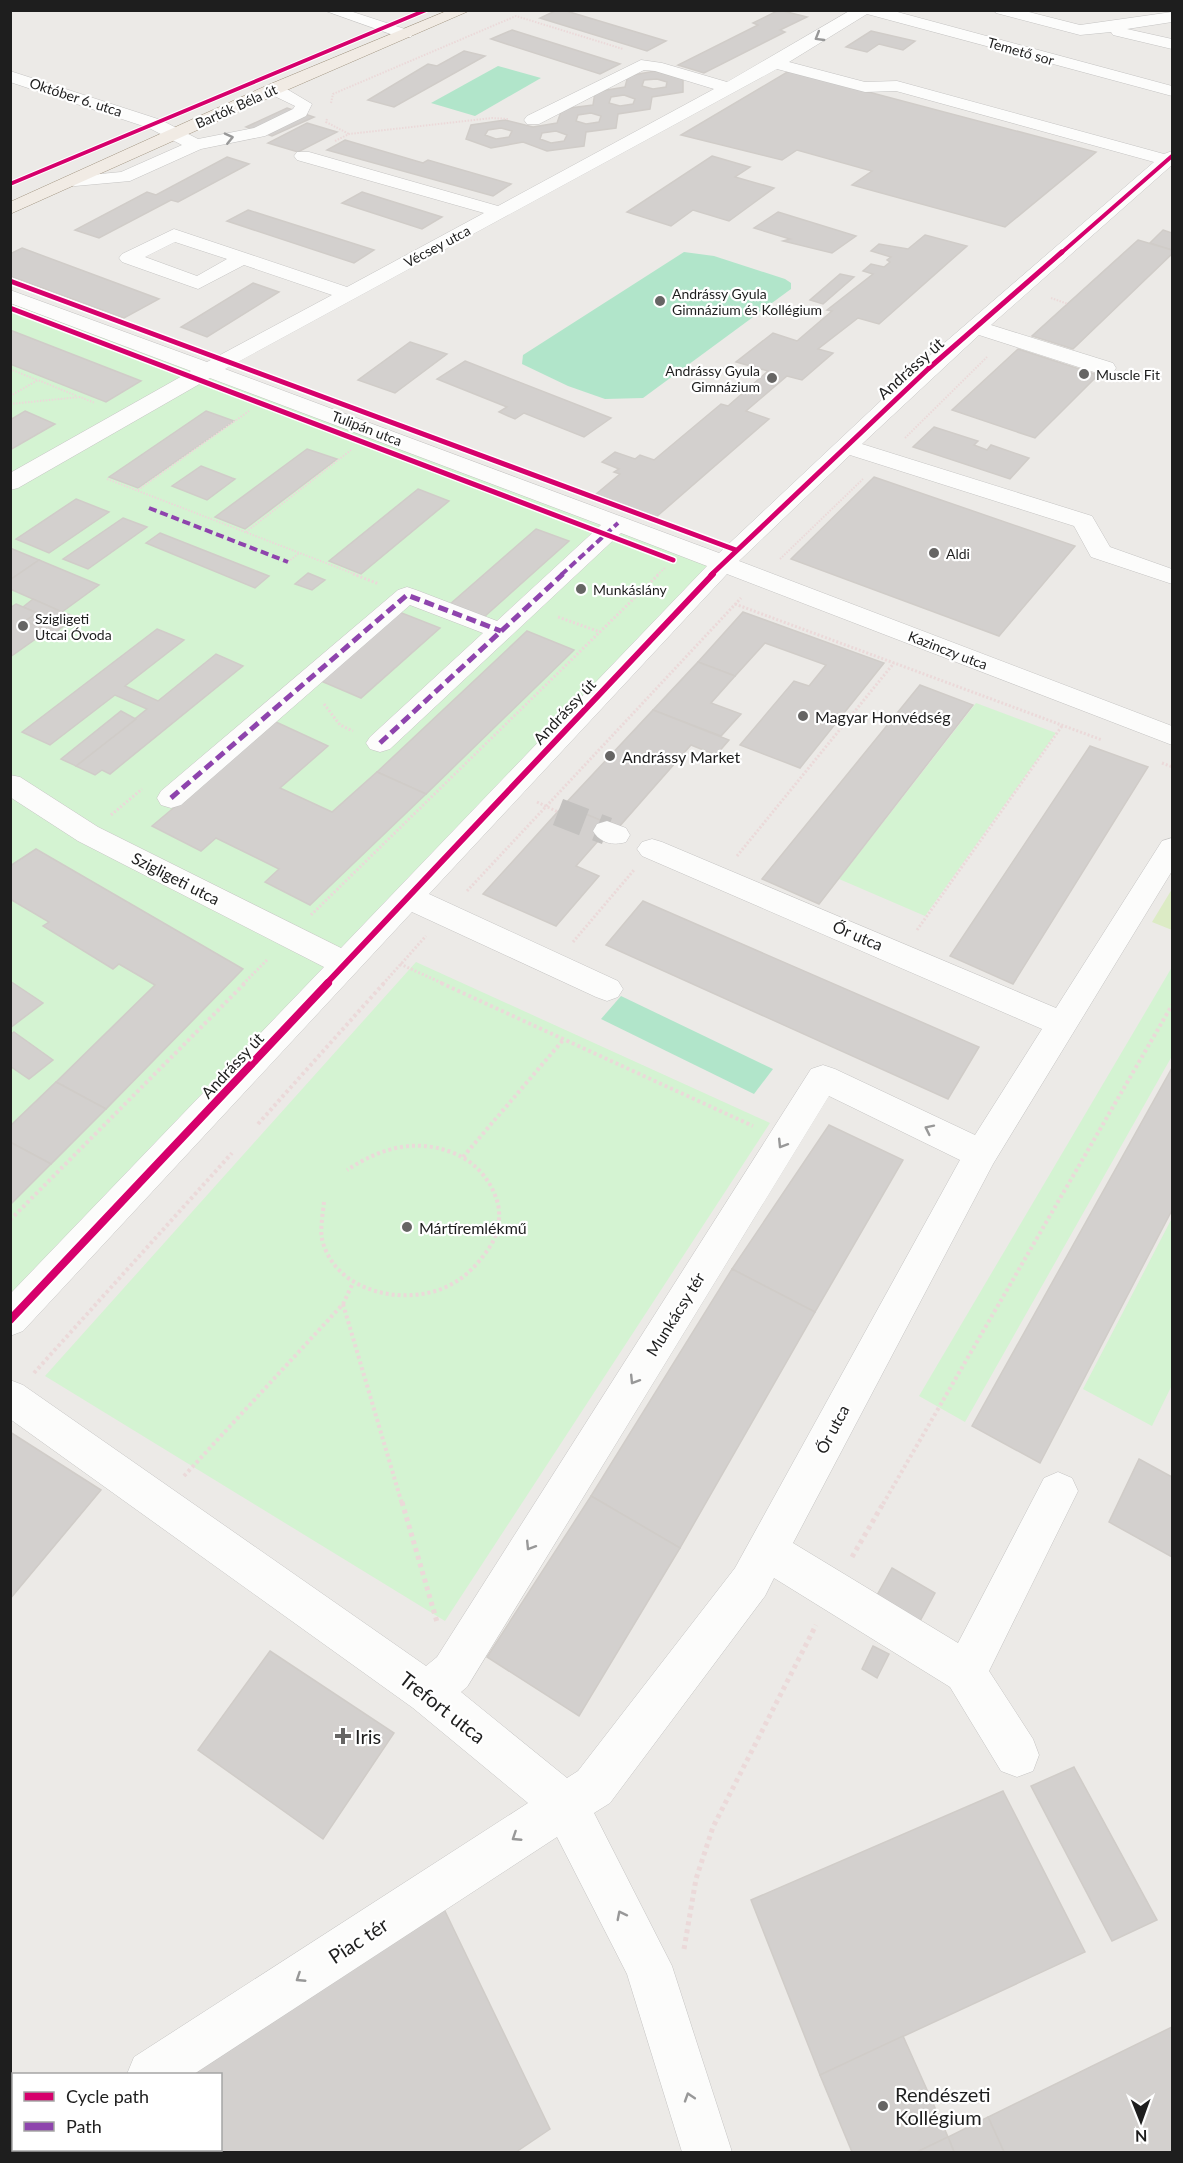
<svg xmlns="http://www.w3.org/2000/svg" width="1183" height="2163" font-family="Lato,sans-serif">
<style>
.grass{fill:#dcebc5}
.park{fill:#d4f3d2}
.pitch{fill:#b1e5ca}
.building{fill:#d3d0ce;stroke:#d0ccc8;stroke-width:1.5;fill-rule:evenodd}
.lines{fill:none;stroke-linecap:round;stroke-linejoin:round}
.minor-tunnel{stroke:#c3c1bf;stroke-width:28;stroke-dasharray:28 14;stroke-linecap:butt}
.minor-casing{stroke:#c5c4c3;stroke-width:1}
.major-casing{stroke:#a39683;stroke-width:1}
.path-far3{stroke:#ebd9d9;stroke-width:2;stroke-dasharray:1.5 1.5;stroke-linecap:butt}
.path-far2{stroke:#ebd9d9;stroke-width:3;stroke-dasharray:2 2;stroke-linecap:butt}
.path-far1{stroke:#ebd9d9;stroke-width:4;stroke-dasharray:3 3;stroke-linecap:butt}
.path{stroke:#ebd9d9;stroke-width:5;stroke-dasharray:4 4;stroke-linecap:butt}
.minor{fill:#fcfcfb;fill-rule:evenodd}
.major{fill:#f1ebe4;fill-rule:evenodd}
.quiet-far1{stroke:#8e44ad;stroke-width:4;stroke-dasharray:8 4;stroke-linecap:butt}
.quiet{stroke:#8e44ad;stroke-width:5;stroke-dasharray:10 5;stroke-linecap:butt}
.cycleway-far3-casing{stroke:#fff;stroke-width:6}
.cycleway-far2-casing{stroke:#fff;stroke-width:8}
.cycleway-far1-casing{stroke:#fff;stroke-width:9}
.cycleway-casing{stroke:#fff;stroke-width:12}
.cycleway-far3{stroke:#d6006c;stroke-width:4}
.cycleway-far2{stroke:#d6006c;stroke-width:5}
.cycleway-far1{stroke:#d6006c;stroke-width:6}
.cycleway{stroke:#d6006c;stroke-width:8}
.oneway{stroke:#989898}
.poi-dot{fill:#666564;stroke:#fff;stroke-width:2}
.labels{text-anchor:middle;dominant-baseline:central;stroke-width:4.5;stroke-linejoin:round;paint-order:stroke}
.far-street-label{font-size:14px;fill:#1e1e1e;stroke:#fff}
.far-poi-label{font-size:14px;fill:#1e1e1e;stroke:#fff;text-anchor:start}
.street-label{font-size:16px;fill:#1e1e1e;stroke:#fff}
.poi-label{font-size:16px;fill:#1e1e1e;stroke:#fff;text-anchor:start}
.near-street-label{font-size:20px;fill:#1e1e1e;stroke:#fff}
.near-poi-label{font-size:20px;fill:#1e1e1e;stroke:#fff;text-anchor:start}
</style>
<rect width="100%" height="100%" fill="#eceae7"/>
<path class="grass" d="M 1172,889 L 1172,930 L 1152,922 Z"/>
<g class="park">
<path d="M 11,297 L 717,563 L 11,1302 Z"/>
<path d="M 976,703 L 1056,733 L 925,916 L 839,879 Z"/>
<path d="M 416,962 L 770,1123 L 445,1621 L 45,1376 Z"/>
<path d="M 1172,967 L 1172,1056 L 965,1422 L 919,1396 Z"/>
<path d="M 1172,1218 L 1172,1385 L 1152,1426 L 1083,1389 Z"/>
</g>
<g class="pitch">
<path d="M 498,66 L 541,78 L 475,116 L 431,103 Z"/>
<path d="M 684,252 L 714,256 L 785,279 L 791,283 L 791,289 L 643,398 L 605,399 L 568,386 L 522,364 L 523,355 Z"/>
<path d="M 621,996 L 773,1069 L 754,1094 L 601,1019 Z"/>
</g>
<g class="building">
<path d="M 557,10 L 563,10 L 666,41 L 647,51 L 540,18 Z"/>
<path d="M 779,10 L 807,17 L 780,30 L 785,32 L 704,73 L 678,65 L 758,25 L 753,23 Z"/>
<path d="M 512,30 L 620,64 L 600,74 L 491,39 Z"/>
<path d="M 871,31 L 915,41 L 903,50 L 879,44 L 867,52 L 846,47 Z"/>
<path d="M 464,51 L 485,56 L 394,107 L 368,100 L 428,64 L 437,66 Z"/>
<path d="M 655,71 L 683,79 L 683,92 L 652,97 L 650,109 L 618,114 L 616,128 L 586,132 L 584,146 L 547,151 L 523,142 L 491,148 L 466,139 L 471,125 L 505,120 L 533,127 L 557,123 L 562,109 L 593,105 L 595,92 L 625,87 L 628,76 ZM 657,79 L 667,82 L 666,87 L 653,89 L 642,86 L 644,80 ZM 624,95 L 635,99 L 633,104 L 620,106 L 609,103 L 611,97 ZM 591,113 L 601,116 L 599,122 L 586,124 L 576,121 L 578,115 ZM 501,128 L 512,131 L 509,137 L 496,139 L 485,135 L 488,130 ZM 556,131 L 567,135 L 564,141 L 551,143 L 540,139 L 542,133 Z"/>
<path d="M 789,71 L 1096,152 L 1005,227 L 852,185 L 872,171 L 797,150 L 782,160 L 681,135 Z"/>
<path d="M 287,108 L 314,117 L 272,136 L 246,127 Z"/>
<path d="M 307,123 L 337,132 L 298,152 L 268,143 Z"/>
<path d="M 345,140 L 423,163 L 428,160 L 511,184 L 493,196 L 327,150 Z"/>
<path d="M 712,156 L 750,167 L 735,177 L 774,188 L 729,221 L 693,210 L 671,226 L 627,212 Z"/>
<path d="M 227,157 L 249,164 L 178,202 L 171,200 L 99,238 L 75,230 L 147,192 L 156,195 Z"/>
<path d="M 362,192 L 442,217 L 422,229 L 342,203 Z"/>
<path d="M 248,210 L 374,250 L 354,263 L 227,221 Z"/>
<path d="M 778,212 L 856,236 L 832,253 L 783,241 L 790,239 L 754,228 Z"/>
<path d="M 1163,230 L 1172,233 L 1172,250 L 1150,243 Z"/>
<path d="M 925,235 L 967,246 L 879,324 L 858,318 L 818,349 L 833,353 L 802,380 L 787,376 L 746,411 L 769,419 L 655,518 L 595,495 L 620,474 L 614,472 L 619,469 L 602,462 L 615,452 L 635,459 L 640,455 L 654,460 L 721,404 L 728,406 L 768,371 L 736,362 L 773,333 L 797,341 L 832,311 L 827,310 L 873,274 L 863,271 L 871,264 L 884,267 L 890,262 L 887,260 L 891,257 L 871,251 L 879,244 L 908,249 Z"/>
<path d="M 1138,240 L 1172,250 L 1172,254 L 1073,349 L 1032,336 Z"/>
<path d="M 22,248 L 159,299 L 124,318 L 10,276 L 10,254 Z"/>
<path d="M 840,274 L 854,277 L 823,304 L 810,300 Z"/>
<path d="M 253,283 L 279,292 L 207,337 L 181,327 Z"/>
<path d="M 10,330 L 141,381 L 106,402 L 10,364 Z"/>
<path d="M 410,342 L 447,354 L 395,393 L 358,380 Z"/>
<path d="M 1018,349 L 1098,375 L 1035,438 L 952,410 Z"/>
<path d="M 465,361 L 611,418 L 584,437 L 524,413 L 515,419 L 499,412 L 507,407 L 437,379 Z"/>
<path d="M 25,411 L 55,424 L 10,450 L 10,420 Z"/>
<path d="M 206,411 L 234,421 L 138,488 L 109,477 Z"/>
<path d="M 934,427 L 978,441 L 974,445 L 987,450 L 991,445 L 1029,458 L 1010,479 L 913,447 Z"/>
<path d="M 307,449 L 337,459 L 245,529 L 215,517 Z"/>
<path d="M 201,466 L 232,478 L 235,479 L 207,500 L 172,486 Z"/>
<path d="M 874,477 L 1075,546 L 999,636 L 791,559 Z"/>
<path d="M 418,489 L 449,501 L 361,574 L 329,561 Z"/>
<path d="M 76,499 L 109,512 L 49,553 L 16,539 Z"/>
<path d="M 123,518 L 147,527 L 88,569 L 63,559 Z"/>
<path d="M 536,529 L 569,541 L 483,618 L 449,605 Z"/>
<path d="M 160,533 L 269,576 L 255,588 L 146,543 Z"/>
<path d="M 10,548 L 39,560 L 10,580 Z"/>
<path d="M 39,560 L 99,585 L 62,612 L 10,589 L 10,580 Z"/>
<path d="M 308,573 L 325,580 L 312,590 L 295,584 Z"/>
<path d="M 33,599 L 62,612 L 76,617 L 53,634 L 25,621 L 37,613 L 23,607 Z"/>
<path d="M 16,604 L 37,613 L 25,621 L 47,631 L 10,657 L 10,608 Z"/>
<path d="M 394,610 L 440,628 L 361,698 L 314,678 Z"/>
<path d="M 743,612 L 884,663 L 800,768 L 740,745 L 794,681 L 809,686 L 826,665 L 765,643 L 735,676 L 698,662 Z"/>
<path d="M 157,629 L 184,640 L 125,686 L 158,701 L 216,654 L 243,666 L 110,774 L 102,770 L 95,775 L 76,766 L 147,709 L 115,695 L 50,745 L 22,732 Z"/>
<path d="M 527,631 L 574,650 L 426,794 L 377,772 Z"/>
<path d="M 698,662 L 735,676 L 711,703 L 741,714 L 721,736 L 653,710 Z"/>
<path d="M 920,685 L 973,705 L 819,904 L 762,879 Z"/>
<path d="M 653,710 L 729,740 L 716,755 L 691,745 L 618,828 L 564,805 Z"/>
<path d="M 121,711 L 136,719 L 76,766 L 61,759 Z"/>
<path d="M 276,722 L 328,746 L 280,788 L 332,812 L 377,772 L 426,794 L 310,905 L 265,882 L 279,869 L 216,838 L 201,851 L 152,826 Z"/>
<path d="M 1090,746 L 1148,767 L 1013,984 L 950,956 Z"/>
<path d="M 564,805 L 612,825 L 576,866 L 599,876 L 556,926 L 483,894 Z"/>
<path d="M 36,849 L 243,969 L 106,1109 L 56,1082 L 155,985 L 119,964 L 113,969 L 43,926 L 49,922 L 10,899 L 10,866 Z"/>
<path d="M 643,901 L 979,1047 L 948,1099 L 606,945 Z"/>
<path d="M 10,981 L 43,1003 L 10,1028 Z"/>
<path d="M 14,1032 L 53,1060 L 29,1079 L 10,1066 L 10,1035 Z"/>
<path d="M 1172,1068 L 1172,1210 L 1040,1463 L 972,1426 Z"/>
<path d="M 56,1082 L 106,1109 L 51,1164 L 10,1142 L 10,1126 Z"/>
<path d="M 829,1125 L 903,1160 L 815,1312 L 732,1269 Z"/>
<path d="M 10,1142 L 51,1164 L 10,1205 Z"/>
<path d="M 732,1269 L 815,1312 L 680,1548 L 591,1496 Z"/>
<path d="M 10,1432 L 101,1490 L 10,1599 Z"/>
<path d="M 1139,1459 L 1172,1477 L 1172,1557 L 1109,1522 Z"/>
<path d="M 591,1496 L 680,1548 L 579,1716 L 487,1657 Z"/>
<path d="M 892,1568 L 935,1593 L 919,1623 L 876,1597 Z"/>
<path d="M 873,1646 L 889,1654 L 877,1678 L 862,1669 Z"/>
<path d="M 270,1651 L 394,1733 L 323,1839 L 198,1750 Z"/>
<path d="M 1074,1767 L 1157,1920 L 1112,1941 L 1031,1786 Z"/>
<path d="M 1003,1791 L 1085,1952 L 820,2075 L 751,1900 Z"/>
<path d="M 443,1907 L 550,2129 L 516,2152 L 55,2152 L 60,2150 L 220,2150 L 220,2074 L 179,2074 Z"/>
<path d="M 1172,2027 L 1172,2152 L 1004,2152 L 988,2117 Z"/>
<path d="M 903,2036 L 948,2137 L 917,2152 L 852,2152 L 820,2075 Z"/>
<path d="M 988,2117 L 1004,2152 L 954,2152 L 948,2137 Z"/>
<path d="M 948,2137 L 954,2152 L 917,2152 Z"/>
</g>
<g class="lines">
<path class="minor-tunnel" d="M 558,812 L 607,831"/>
<defs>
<g id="minor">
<path d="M 323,10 L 347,10 L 411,31 L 413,34 L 411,37 L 399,37 Z"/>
<path d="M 851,10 L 890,10 L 1172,86 L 1172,96 L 867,14 L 789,62 L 865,82 L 897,81 L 1164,154 L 1172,151 L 1172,165 L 991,325 L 1113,363 L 1116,368 L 1113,373 L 1097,373 L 979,335 L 862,444 L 1092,516 L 1110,547 L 1172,569 L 1172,584 L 1091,557 L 1074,526 L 850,455 L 739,561 L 1172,726 L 1172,745 L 727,574 L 429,894 L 618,981 L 623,989 L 618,997 L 607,1001 L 596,997 L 412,912 L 23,1331 L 10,1336 L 10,1294 L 324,967 L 78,841 L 10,797 L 10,775 L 20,777 L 98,827 L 341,948 L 707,566 L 621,533 L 390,749 L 380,752 L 370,749 L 366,743 L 370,737 L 483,633 L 410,605 L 181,805 L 171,808 L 161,805 L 157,798 L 161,791 L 398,590 L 407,587 L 416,590 L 497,621 L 601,525 L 210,378 L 18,488 L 10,490 L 10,473 L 191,371 L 10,303 L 10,290 L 207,362 L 332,295 L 244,265 L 198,289 L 122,262 L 119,258 L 122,254 L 174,229 L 347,287 L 484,213 L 297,160 L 294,156 L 297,152 L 309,152 L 498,206 L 714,89 L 655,71 L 644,70 L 539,124 L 527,124 L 524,120 L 527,116 L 641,60 L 662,63 L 727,82 ZM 777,69 L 865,92 L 896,91 L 1154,162 L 920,364 L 719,553 L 225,369 ZM 175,242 L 227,259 L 197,276 L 145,257 Z"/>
<path d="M 994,10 L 1021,10 L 1080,25 L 1172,12 L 1172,22 L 1127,29 L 1172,39 L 1172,49 L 1113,35 L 1111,32 L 1080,35 L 996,13 Z"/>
<path d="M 10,71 L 161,120 L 198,139 L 254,128 L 293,109 L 295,106 L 268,93 L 266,89 L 268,85 L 280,85 L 312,104 L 306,116 L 265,136 L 201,149 L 130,181 L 75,186 L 69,185 L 66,181 L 69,177 L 121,172 L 182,145 L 149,128 L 10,82 Z"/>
<path d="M 607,821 L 626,828 L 630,835 L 626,842 C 613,846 600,843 593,831 L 597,824 Z"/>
<path d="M 1172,838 L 1172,871 L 993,1164 L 793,1543 L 958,1643 L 1044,1478 L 1058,1472 L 1072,1478 L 1078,1491 L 989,1671 L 1033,1739 L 1039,1755 L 1033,1771 L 1017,1777 L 1001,1771 L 950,1687 L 774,1578 L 765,1596 L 610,1803 L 594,1813 L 672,1966 L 732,2152 L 682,2152 L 627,1974 L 557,1837 L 194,2074 L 127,2074 L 134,2057 L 528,1803 L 413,1708 L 10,1419 L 10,1380 L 23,1385 L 426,1666 L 437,1657 L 811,1069 L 823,1065 L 835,1069 L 975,1135 L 1042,1029 L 642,856 L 637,849 L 642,842 L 652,839 L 662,842 L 1056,1008 L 1162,841 ZM 829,1096 L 960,1160 L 735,1568 L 578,1771 L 567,1778 L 461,1692 L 467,1687 Z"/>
<path d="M 14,2134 L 14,2150 L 60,2150 L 59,2152 L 10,2152 Z"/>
</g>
<path id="major" d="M 449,10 L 471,10 L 280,93 L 10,214 L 10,202 L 268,85 Z"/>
</defs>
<use href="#minor" class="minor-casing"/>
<use href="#major" class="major-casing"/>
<g class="path-far3">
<path d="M 331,103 L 333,94 L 516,16 L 623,49"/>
<path d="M 327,119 L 326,122 L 349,134"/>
<path d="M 335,141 L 349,134 L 492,118 L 508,119"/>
<path d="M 1051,298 L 1068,304"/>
<path d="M 10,369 L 37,380"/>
<path d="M 10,396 L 38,380 L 77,396"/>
<path d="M 10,404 L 80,397 L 95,403"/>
<path d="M 905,438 L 987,357"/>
<path d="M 107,479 L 357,575"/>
<path d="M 138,490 L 249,411"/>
<path d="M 246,532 L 351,450"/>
<path d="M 780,559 L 863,479"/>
<path d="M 288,562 L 299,553"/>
<path d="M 657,575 L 665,568"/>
</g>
<g class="path-far2">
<path d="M 353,574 L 379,584"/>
<path d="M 643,589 L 657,594"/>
<path d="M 735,604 L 1102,740"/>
<path d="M 558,617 L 600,632"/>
<path d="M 324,704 L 340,725 L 353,731"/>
<path d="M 1162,763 L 1172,767"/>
<path d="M 537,802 L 558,812"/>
<path d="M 111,815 L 142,789"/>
<path d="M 737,856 L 894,663"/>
<path d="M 467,891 L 741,598"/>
<path d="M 311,915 L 659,574"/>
<path d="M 917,930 L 1062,726"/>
<path d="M 573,942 L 634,870"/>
<path d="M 400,964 L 444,984"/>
<path d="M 243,984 L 268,959"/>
<path d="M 383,984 L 426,936"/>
</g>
<g class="path-far1">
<path d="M 441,983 L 753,1126"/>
<path d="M 258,1124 L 384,983"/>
<path d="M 463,1157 L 564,1039"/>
<path d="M 324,1202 C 323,1213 320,1228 322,1239 C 334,1291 402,1307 446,1287 C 464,1279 476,1266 487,1251 C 499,1235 503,1214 495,1195 C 487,1175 472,1160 451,1152 C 413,1138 379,1149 347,1170"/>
<path d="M 10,1220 L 245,983"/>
<path d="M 343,1304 L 402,1504"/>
<path d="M 34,1373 L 232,1153"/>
<path d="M 184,1476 L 343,1304 L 353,1283"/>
<path d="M 883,1504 L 1172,1005"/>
</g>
<g class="path">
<path d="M 402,1502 L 437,1622"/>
<path d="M 852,1557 L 884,1502"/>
<path d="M 684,1949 L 696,1879 L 713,1827 L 816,1625"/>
</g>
<use href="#minor" class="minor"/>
<use href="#major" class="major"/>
<g class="quiet-far1">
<path d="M 149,508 L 288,562"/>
<path d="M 561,575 L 618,523"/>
</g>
<g class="quiet">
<path d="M 380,743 L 563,574"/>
<path d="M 171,798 L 407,595 L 501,631"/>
</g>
<defs>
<g id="cycleway-far3">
<path d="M 10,184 L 426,10"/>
<path d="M 1060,254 L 1172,156"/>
</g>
<g id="cycleway-far2">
<path d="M 10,281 L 736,550"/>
<path d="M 10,308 L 673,560"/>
<path d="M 711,575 L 928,369 L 1062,252"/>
</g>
<path id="cycleway-far1" d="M 326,984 L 713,574"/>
<path id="cycleway" d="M 10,1320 L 328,983"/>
</defs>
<use href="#cycleway-far3" class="cycleway-far3-casing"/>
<use href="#cycleway-far2" class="cycleway-far2-casing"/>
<use href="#cycleway-far1" class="cycleway-far1-casing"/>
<use href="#cycleway" class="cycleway-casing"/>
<use href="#cycleway-far3" class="cycleway-far3"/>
<use href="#cycleway-far2" class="cycleway-far2"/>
<use href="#cycleway-far1" class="cycleway-far1"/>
<use href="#cycleway" class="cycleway"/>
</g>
<defs><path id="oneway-chevron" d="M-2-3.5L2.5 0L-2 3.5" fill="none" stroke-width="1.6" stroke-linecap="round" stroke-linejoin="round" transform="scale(1.5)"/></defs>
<g class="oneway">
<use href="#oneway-chevron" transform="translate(819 37) rotate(149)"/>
<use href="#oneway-chevron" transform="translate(229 138) rotate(-13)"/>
<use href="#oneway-chevron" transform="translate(929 1129) rotate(-154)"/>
<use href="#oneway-chevron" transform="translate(782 1144) rotate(122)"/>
<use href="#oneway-chevron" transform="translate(634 1380) rotate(122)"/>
<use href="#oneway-chevron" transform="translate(530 1546) rotate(122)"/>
<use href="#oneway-chevron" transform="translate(516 1837) rotate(147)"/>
<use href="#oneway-chevron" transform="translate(621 1915) rotate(-117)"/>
<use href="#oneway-chevron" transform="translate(300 1978) rotate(147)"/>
<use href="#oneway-chevron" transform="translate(689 2097) rotate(-108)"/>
</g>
<g class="poi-dot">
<circle cx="660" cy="301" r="6"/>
<circle cx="1084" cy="374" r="6"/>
<circle cx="772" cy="378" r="6"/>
<circle cx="934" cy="553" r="6"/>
<circle cx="581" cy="589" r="6"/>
<circle cx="23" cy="626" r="6"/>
<circle cx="803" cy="716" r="6"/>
<circle cx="610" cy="756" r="6"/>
<circle cx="407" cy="1227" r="6"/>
<path d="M340 1727h6v6h6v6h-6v6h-6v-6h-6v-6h6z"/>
<circle cx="883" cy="2106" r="6"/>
</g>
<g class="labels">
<g class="far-street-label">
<text transform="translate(1021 51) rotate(16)">Temető sor</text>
<text transform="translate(76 97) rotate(18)">Október 6. utca</text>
<text transform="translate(236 106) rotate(-24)">Bartók Béla út</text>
<text transform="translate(437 246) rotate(-28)">Vécsey utca</text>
<text transform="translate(367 428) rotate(21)">Tulipán utca</text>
<text transform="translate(948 650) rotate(21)">Kazinczy utca</text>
</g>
<g class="far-poi-label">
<text x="672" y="293">Andrássy Gyula<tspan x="672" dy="16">Gimnázium és Kollégium</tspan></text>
<text x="760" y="370" text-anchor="end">Andrássy Gyula<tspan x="760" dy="16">Gimnázium</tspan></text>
<text x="1096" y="374">Muscle Fit</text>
<text x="946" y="553">Aldi</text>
<text x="593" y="589">Munkáslány</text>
<text x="35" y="618">Szigligeti<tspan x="35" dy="16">Utcai Óvoda</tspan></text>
</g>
<g class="street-label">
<text transform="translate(910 368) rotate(-42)">Andrássy út</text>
<text transform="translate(564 711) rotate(-47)">Andrássy út</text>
<text transform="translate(176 878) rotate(27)">Szigligeti utca</text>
<text transform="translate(858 935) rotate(23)">Őr utca</text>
<text transform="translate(232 1065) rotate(-47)">Andrássy út</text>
<text transform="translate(675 1314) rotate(-58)">Munkácsy tér</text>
<text transform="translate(832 1429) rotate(-62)">Őr utca</text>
</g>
<g class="poi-label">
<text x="815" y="716">Magyar Honvédség</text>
<text x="622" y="756">Andrássy Market</text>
<text x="419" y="1227">Mártíremlékmű</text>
</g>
<g class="near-street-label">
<text transform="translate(443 1707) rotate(38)">Trefort utca</text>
<text transform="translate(358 1940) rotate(-33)">Piac tér</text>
</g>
<g class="near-poi-label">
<text x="355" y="1736">Iris</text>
<text x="895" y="2094">Rendészeti<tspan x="895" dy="23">Kollégium</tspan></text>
</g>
</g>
<rect width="1183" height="2163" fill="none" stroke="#1e1e1e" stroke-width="24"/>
<rect x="12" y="2073" width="210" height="78" fill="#ffffff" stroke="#a5a5a5" stroke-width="1.5"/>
<rect x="24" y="2092" width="30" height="9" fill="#d6006c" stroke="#a5a5a5" stroke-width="1.5"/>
<text x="66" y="2103" font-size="18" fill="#1e1e1e">Cycle path</text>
<rect x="24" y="2122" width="30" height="9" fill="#8e44ad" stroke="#a5a5a5" stroke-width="1.5"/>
<text x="66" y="2133" font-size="18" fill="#1e1e1e">Path</text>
<g transform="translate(1141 2121) rotate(179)" stroke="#ffffff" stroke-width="4.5" paint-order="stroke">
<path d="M0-4.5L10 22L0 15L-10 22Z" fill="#1e1e1e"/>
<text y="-9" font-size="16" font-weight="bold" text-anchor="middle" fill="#1e1e1e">N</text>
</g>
</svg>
